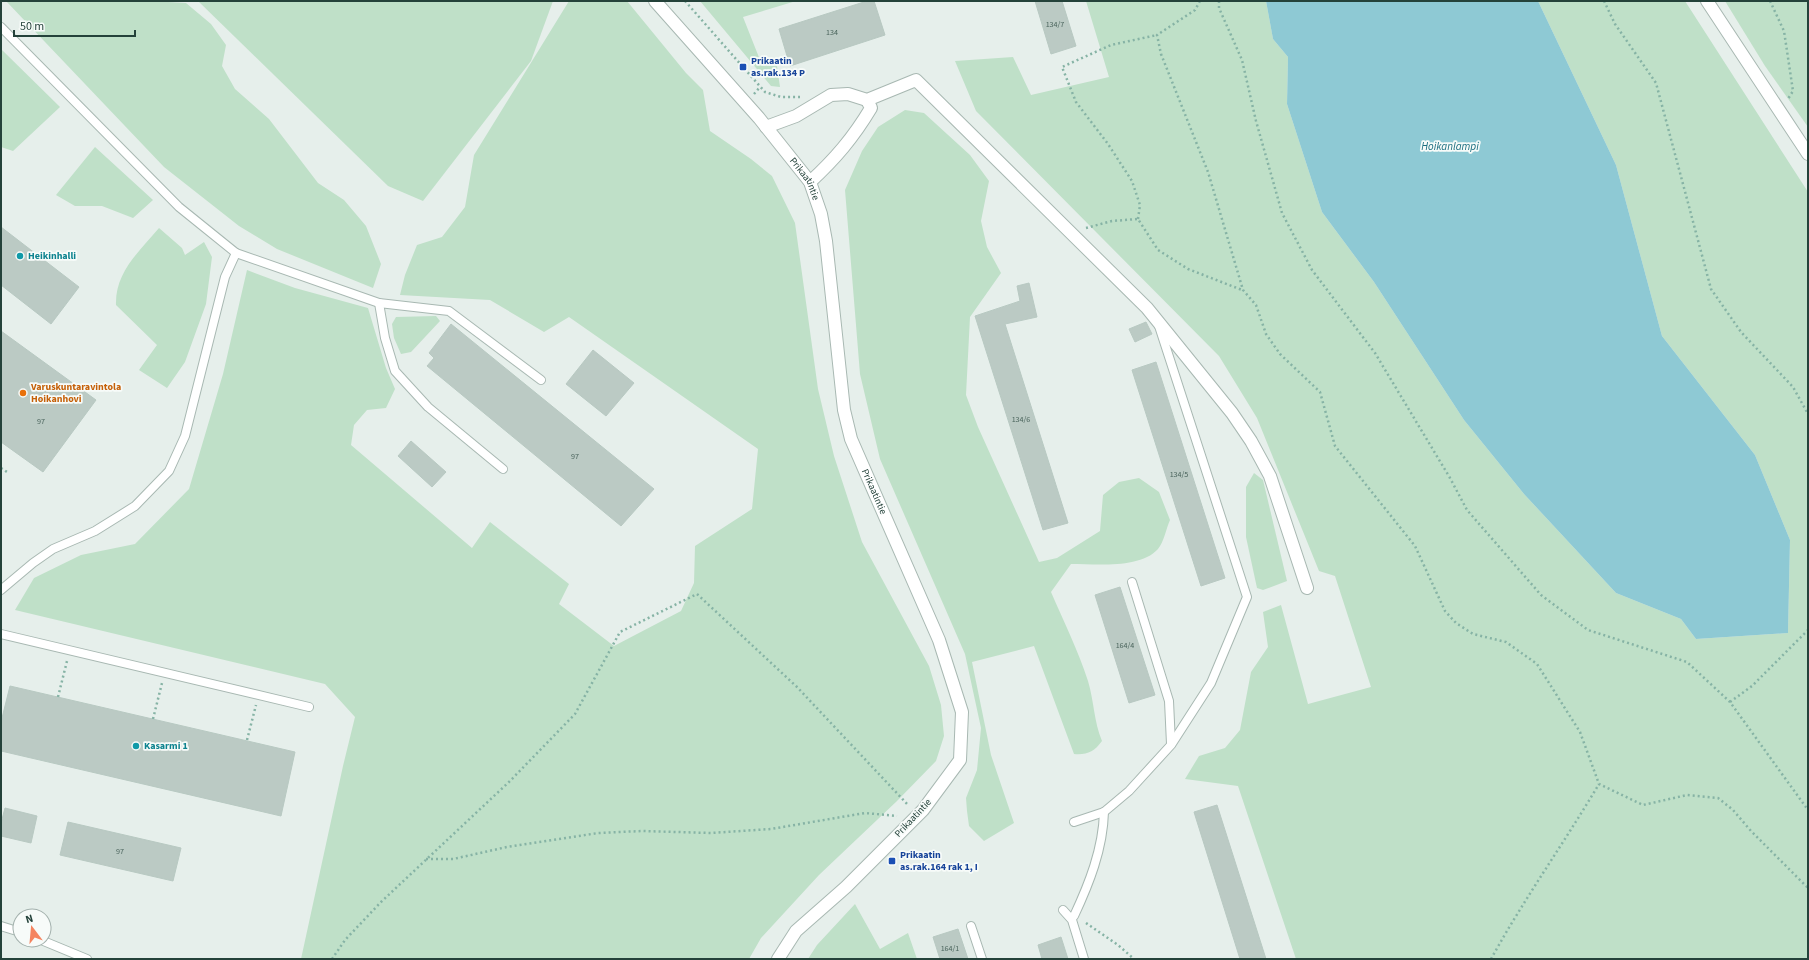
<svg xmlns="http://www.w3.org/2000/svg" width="1809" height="960" font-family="'Source Sans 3',sans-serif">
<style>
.green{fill:#bfe0c8}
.water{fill:#8ec9d4}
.building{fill:#bbcac4;stroke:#b8c9c2}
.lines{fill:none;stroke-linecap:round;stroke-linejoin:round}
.service-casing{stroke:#a8b8b2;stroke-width:10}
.minor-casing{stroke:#a8b8b2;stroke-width:14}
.tertiary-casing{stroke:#a8b8b2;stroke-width:14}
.path{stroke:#86b3a5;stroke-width:2.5;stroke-dasharray:2 3;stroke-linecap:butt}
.service{stroke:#fff;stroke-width:8}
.minor{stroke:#fff;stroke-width:12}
.tertiary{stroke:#fff;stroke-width:12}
.transit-dot{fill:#1a4fb4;stroke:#f7fbf9;stroke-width:1.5}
.culture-dot{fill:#0f9aa8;stroke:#f7fbf9;stroke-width:1.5}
.food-dot{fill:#e8710a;stroke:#f7fbf9;stroke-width:1.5}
.labels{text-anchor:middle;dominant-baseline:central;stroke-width:3.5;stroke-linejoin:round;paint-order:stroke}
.number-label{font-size:8px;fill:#4a645c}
.transit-label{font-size:10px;font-weight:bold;fill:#164399;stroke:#f7fbf9;text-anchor:start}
.street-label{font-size:10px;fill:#24423a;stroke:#f7fbf9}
.culture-label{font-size:10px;font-weight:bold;fill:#0d838f;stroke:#f7fbf9;text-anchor:start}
.food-label{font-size:10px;font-weight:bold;fill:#c56008;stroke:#f7fbf9;text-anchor:start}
.water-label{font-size:11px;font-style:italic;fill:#1c6f80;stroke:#f7fbf9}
</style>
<rect width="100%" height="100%" fill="#e6efeb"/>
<g class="green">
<path d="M 6,1 L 150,1 L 186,3 L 211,24 L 226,45 L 222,66 L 235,89 L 269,119 L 318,183 L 344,200 L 366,226 L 381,264 L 373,288 L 277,249 L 239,226 L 164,167 Z"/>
<path d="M 198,1 L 553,1 L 531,61 L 423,201 L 388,186 Z"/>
<path d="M 569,1 L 627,1 L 686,73 L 703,90 L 710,131 L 751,159 L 772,176 L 795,223 L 818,389 L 834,456 L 862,542 L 929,666 L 941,705 L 944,736 L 936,761 L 897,801 L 819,875 L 761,938 L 749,959 L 301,959 L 343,766 L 355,717 L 325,684 L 15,610 L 34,578 L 81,555 L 135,544 L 189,489 L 223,374 L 247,270 L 295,288 L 368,308 L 386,368 L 395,389 L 386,408 L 367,410 L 354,425 L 351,445 L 472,548 L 490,522 L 569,584 L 559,604 L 614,646 L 681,611 L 694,583 L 695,546 L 752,509 L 758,449 L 569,317 L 544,332 L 490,300 L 400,295 L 405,275 L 417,245 L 442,237 L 465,207 L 474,155 Z"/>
<path d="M 700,1 L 796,1 L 743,17 L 762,65 L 777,66 L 780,87 L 771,86 Z"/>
<path d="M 1086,1 L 1266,1 L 1273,39 L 1288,57 L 1287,104 L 1322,212 L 1374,282 L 1464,420 L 1524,494 L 1616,593 L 1681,619 L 1696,639 L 1788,633 L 1790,540 L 1755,455 L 1662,336 L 1616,165 L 1538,1 L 1685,1 L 1808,192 L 1808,959 L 1296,959 L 1238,786 L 1185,779 L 1199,756 L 1225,748 L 1240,730 L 1251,672 L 1268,647 L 1263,612 L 1281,605 L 1308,704 L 1371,687 L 1335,576 L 1319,571 L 1257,418 L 1219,356 L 976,111 L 955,61 L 1013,57 L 1031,95 L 1109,77 Z"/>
<path d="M 1725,1 L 1808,1 L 1808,127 L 1765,66 Z"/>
<path d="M 1,49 L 60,107 L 13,151 L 1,147 Z"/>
<path d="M 905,110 L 924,113 L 970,155 L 989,181 L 981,221 L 987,247 L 1001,273 L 970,317 L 966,395 L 978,427 L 1039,562 L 1057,558 L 1100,531 L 1103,495 L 1119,482 L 1139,478 L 1159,492 L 1170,520 C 1166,529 1164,542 1158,549 C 1140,569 1096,564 1071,564 L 1051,592 C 1064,622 1078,650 1088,681 C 1094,701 1094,722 1102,741 C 1094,752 1087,755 1074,754 L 1034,646 L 972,662 L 991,755 L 1014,823 L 984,841 L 969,826 L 967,811 L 966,798 L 977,770 L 981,728 L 965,654 L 880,459 L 860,374 L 845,190 L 862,151 L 878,127 Z"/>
<path d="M 95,147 L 153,200 L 133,218 L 102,206 L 75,206 L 56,195 Z"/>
<path d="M 159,228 L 182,248 L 185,255 L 204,242 L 212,257 L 206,304 L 185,362 L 167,388 L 139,370 L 157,345 L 116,305 C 115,272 139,252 159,228 Z"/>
<path d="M 436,316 L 440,321 L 411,352 L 401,354 L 394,338 L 392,324 L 396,317 Z"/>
<path d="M 1254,473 L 1263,480 L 1287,581 L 1263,590 L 1257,588 L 1246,537 L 1246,487 Z"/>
<path d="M 855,904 L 880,949 L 908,933 L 917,959 L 808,959 L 817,945 Z"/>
</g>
<path class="water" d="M 1266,1 L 1538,1 L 1616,165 L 1662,336 L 1755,455 L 1790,540 L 1788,633 L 1696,639 L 1681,619 L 1616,593 L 1524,494 L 1464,420 L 1374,282 L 1322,212 L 1287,104 L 1288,57 L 1273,39 Z"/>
<g class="building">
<path d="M 867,1 L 874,1 L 885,35 L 790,66 L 779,29 Z"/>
<path d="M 1035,1 L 1062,1 L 1076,46 L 1051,54 Z"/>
<path d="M 1,227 L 79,287 L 51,324 L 1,285 Z"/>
<path d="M 1029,283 L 1037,317 L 1005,324 L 1068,523 L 1043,530 L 975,316 L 1020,301 L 1017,286 Z"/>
<path d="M 1146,322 L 1152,334 L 1135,342 L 1129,329 Z"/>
<path d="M 451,324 L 654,489 L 621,526 L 427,366 L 434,358 L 429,353 Z"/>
<path d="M 1,331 L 96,400 L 43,472 L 1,442 Z"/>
<path d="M 593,350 L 634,383 L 606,416 L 566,384 Z"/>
<path d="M 1156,362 L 1225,578 L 1201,586 L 1132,370 Z"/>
<path d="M 411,441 L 446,472 L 432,487 L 398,456 Z"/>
<path d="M 1120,587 L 1155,695 L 1129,703 L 1095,595 Z"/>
<path d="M 10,686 L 295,752 L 281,816 L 1,751 L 1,722 Z"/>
<path d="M 1217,805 L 1266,959 L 1240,959 L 1194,812 Z"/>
<path d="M 5,808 L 37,816 L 31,843 L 1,836 L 1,823 Z"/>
<path d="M 68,822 L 181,848 L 173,881 L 60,855 Z"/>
<path d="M 958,929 L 968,959 L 940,959 L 933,937 Z"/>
<path d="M 1061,937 L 1068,959 L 1042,959 L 1038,945 Z"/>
</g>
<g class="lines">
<defs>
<g id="service">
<path d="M 1,27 L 179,207 L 236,253"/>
<path d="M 379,303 L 385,338 L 395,371 L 428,407 L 503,469"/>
<path d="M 1132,582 L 1169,701 L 1171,744"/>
<path d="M 1,590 L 33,563 L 53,549 L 95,531 L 135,506 L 169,471 L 185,436 L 225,277 L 236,253 L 379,303 L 449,311 L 541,380"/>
<path d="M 1,634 L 309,707"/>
<path d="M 1074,822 L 1104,812 L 1129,791 L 1171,745 L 1211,683 L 1247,597 L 1159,326"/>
<path d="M 1063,910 L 1072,920 L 1084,959"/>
<path d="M 1074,916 C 1089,884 1103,849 1104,812"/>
<path d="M 1,926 L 20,932"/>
<path d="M 971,926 L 982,959"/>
<path d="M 41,940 L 87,959"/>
</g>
<g id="minor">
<path d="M 1707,1 L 1808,154"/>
<path d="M 766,127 L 796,116 L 831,95 L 848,94 L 867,100 L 916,80 L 1147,308 L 1232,413 L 1251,441 L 1270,476 L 1307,588"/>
<path d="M 810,182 C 835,159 853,138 871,108 L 867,100"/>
</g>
<g id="tertiary">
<path id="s1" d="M 655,1 L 759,118 L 810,182 L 821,214 L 826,241 L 844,410 L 851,439 L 939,640 L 962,712 L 960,760 L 923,810 L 846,887 L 796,931 L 778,959"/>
</g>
</defs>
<use href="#service" class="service-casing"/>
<use href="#minor" class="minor-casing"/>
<use href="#tertiary" class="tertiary-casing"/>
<g class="path">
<path d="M 685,1 L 765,92 L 781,97 L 800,97"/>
<path d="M 1200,1 L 1195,10 L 1157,35 L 1161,54 L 1208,172 L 1243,290 L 1256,305 L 1266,334 L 1280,354 L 1320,392 L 1335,446 L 1415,546 L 1445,611 L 1456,623 L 1473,634 L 1506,642 L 1537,664 L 1580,732 L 1599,784 L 1643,805 L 1687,795 L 1718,798 L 1733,810 L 1751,831 L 1808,888"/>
<path d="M 1219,1 L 1219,8 L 1242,60 L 1256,121 L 1282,213 L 1312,270 L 1375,353 L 1450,478 L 1467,510 L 1541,595 L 1588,630 L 1687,662 L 1730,702 L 1808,810"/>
<path d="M 1604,1 L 1615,24 L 1656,83 L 1711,289 L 1741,332 L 1793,387 L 1808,414"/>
<path d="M 1770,1 L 1784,31 L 1793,91 L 1788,99"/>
<path d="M 754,94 L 760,87"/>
<path d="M 1138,219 L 1140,205 L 1132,181 L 1108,144 L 1076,102 L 1062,67 L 1111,45 L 1157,35"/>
<path d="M 1086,228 L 1112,221 L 1138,219 L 1158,250 L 1188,269 L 1242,290"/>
<path d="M 1,468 L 7,472"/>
<path d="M 58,697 L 67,661"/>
<path d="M 1730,702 L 1752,686 L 1808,630"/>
<path d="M 153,719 L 162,683"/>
<path d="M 247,740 L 256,705"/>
<path d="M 426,859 L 453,859 L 507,847 L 598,833 L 642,831 L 711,833 L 771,829 L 865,813 L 897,816"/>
<path d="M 1086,923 L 1118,945 L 1134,959"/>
<path d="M 332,959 L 345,940 L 381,902 L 510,781 L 575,714 L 620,632 L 697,594 L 797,687 L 909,806"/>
<path d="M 1491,959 C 1524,899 1564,843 1599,784"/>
</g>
<use href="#service" class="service"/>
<use href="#minor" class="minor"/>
<use href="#tertiary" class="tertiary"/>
</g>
<g class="transit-dot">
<rect x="739" y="63" width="8" height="8" rx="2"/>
<rect x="888" y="857" width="8" height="8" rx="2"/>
</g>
<g class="culture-dot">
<circle cx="20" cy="256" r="4"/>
<circle cx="136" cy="746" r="4"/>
</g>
<circle class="food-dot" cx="23" cy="393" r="4"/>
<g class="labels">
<g class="number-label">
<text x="1055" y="24">134/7</text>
<text x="832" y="32">134</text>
<text x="1021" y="419">134/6</text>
<text x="41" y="421">97</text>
<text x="575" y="456">97</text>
<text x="1179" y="474">134/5</text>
<text x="1125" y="645">164/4</text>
<text x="120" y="851">97</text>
<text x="950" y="948">164/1</text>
</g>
<g class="transit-label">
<text x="751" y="61">Prikaatin<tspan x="751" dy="12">as.rak.134 P</tspan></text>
<text x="900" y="855">Prikaatin<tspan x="900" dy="12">as.rak.164 rak 1, I</tspan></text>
</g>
<g class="street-label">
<text stroke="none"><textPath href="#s1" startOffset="233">Prikaatintie</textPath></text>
<text stroke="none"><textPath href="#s1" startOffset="557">Prikaatintie</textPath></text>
<text transform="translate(913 818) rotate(-47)">Prikaatintie</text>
</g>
<g class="culture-label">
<text x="28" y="256">Heikinhalli</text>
<text x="144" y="746">Kasarmi 1</text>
</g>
<g class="food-label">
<text x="31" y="387">Varuskuntaravintola<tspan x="31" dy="12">Hoikanhovi</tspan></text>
</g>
<g class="water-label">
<text x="1450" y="146">Hoikanlampi</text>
</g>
</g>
<rect width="1809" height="960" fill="none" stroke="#24423a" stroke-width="4"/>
<g transform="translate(32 928) rotate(344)"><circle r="19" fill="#f7fbf9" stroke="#a3b1ad"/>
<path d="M0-3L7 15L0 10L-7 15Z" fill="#f4845f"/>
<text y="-6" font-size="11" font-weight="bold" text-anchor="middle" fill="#24423a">N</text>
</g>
<path d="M14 30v6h121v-6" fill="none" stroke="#24423a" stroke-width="2"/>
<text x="20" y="30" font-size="12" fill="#24423a" stroke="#f7fbf9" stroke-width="3" paint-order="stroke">50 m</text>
</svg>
